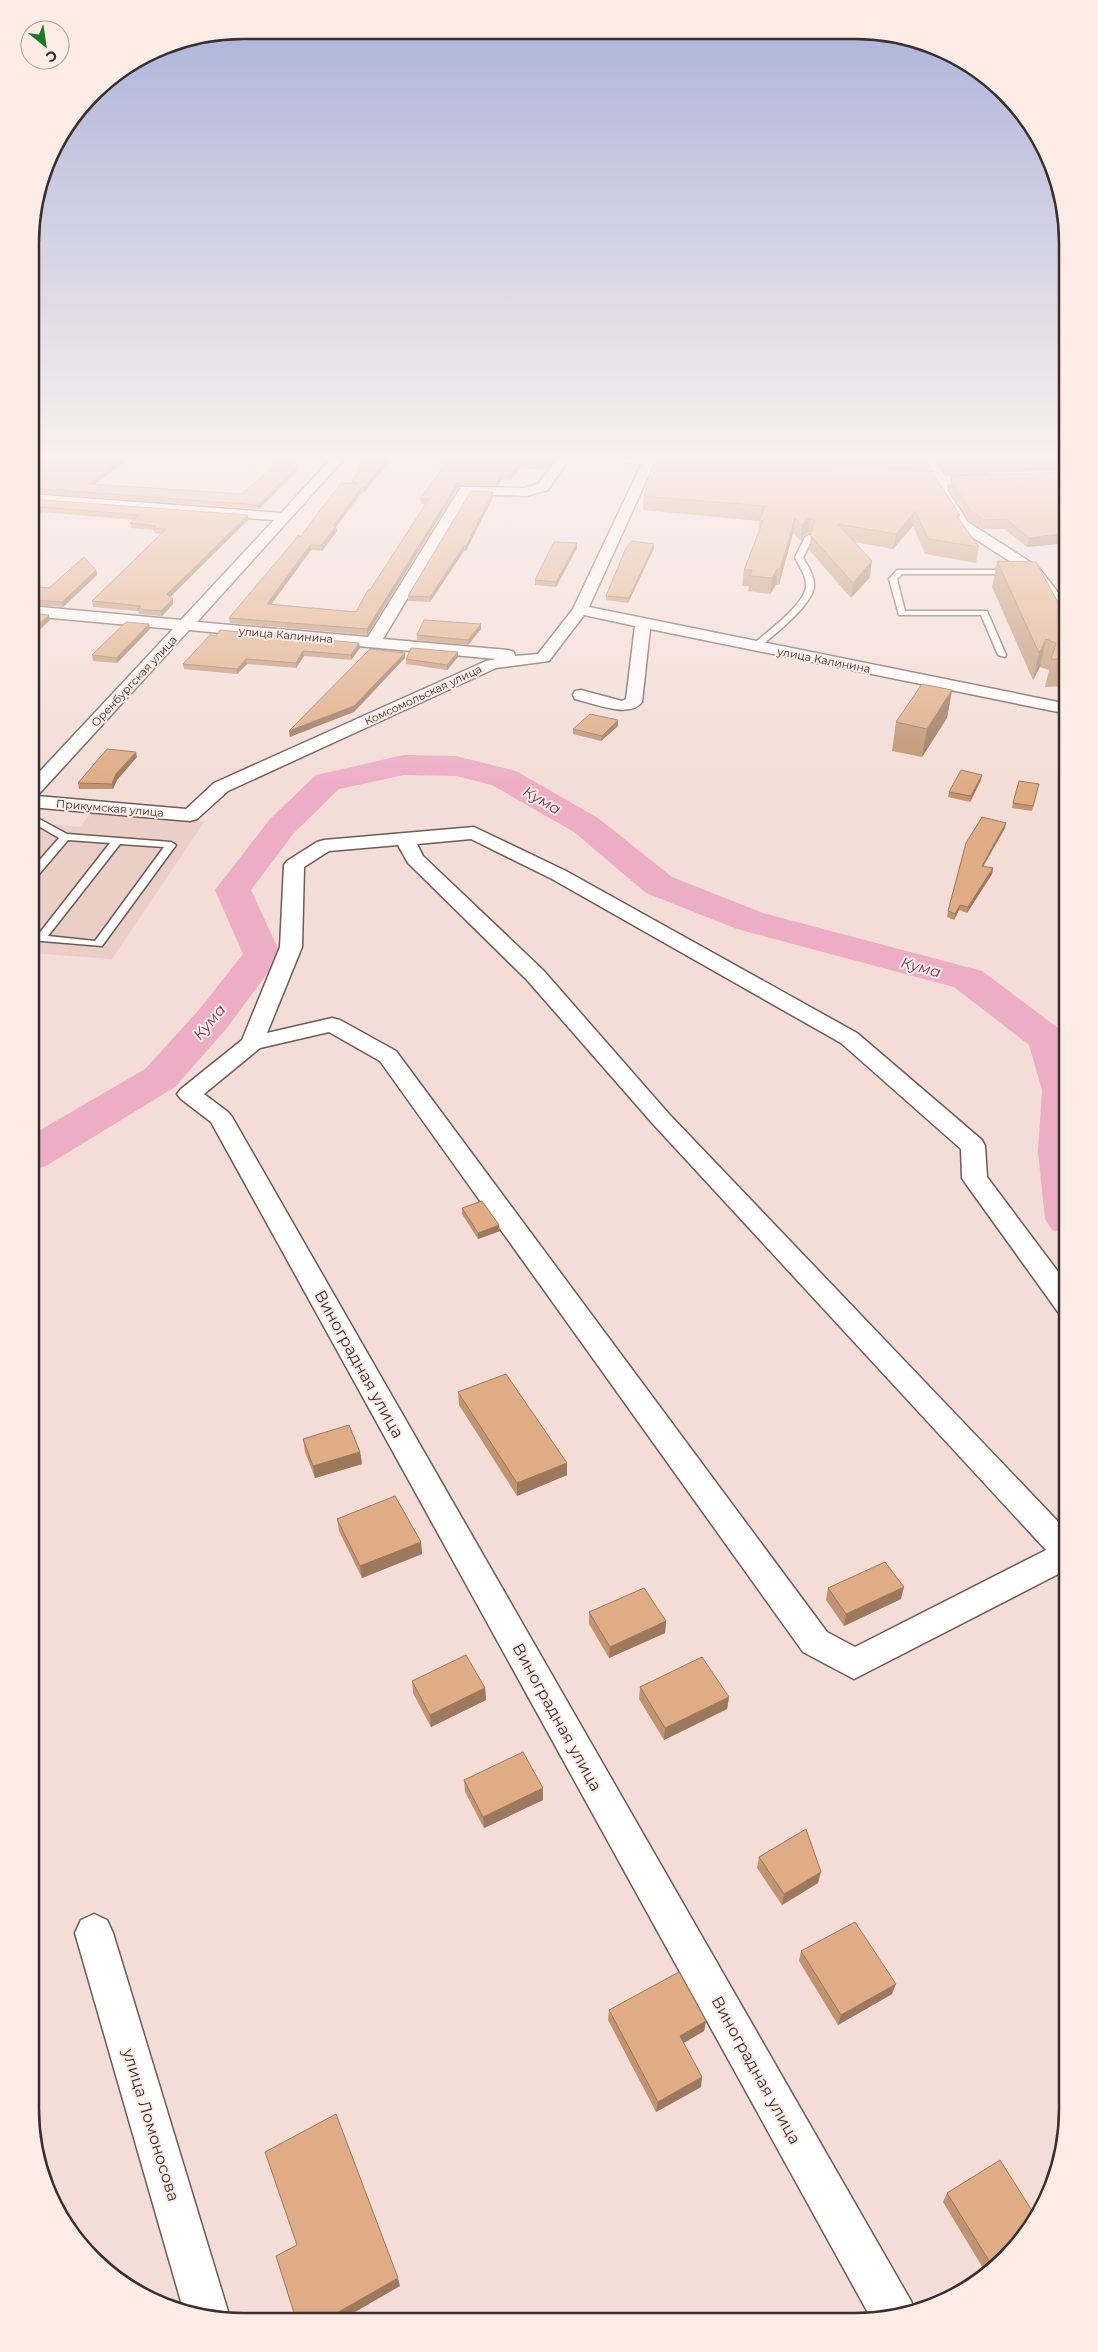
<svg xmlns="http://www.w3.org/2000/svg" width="1098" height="2352" font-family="Montserrat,sans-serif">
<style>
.built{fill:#ebcec5}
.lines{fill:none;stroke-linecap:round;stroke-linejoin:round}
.river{fill:#edaec5;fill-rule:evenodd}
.service-casing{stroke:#6d5b55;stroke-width:3}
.minor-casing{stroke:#6d5b55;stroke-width:3}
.tertiary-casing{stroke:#6d5b55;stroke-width:2}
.service{fill:#fff;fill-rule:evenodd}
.minor{fill:#fff;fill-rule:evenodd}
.tertiary{fill:#fff;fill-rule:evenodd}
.wall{fill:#c09472}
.shaded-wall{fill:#9c785d}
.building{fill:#dfac85;stroke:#9c785d}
.labels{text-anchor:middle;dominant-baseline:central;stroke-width:4;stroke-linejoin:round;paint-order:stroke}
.far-street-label{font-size:11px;fill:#39302e;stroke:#fdebe6}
.water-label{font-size:15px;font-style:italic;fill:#7a3152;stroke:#fdebe6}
.near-street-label{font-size:16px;fill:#39302e;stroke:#fdebe6}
.rim{fill:none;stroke:#39302e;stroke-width:2.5}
</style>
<rect width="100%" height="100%" fill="#f3ddd6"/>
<path class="built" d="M 92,813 L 204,822 L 112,959 L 30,953 L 30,825 L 53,824 L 79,827 Z"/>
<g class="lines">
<path class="river" d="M 404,755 L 456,756 L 516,771 L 598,818 L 672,877 L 763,913 L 982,971 L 1062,1031 L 1068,1039 L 1068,1235 L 1052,1230 L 1045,1219 L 1038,1152 L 1042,1090 L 1029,1045 L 954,987 L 737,929 L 646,893 L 574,832 L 492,785 L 456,776 L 404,775 L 339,789 L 294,833 L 251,890 L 281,955 L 226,1029 L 175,1087 L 46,1166 L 30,1171 L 30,1136 L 145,1069 L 198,1011 L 243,954 L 215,890 L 270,819 L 316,775 Z"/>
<defs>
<g id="service">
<path d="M 809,535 L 813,537 L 803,558 C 808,566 815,577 814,587 C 811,607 773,635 759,648 L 753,648 L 753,644 C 767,632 804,605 806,587 C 807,577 800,567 795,558 L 805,537 Z"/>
<path d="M 897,570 L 1015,570 L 1016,572 L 1012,574 L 902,574 L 897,579 L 905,611 L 987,611 L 1006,655 L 1005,657 L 998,655 L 981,615 L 899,615 L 889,579 Z"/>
<path d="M 30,814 L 67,834 L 171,842 L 176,845 L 102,946 L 30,940 L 30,934 L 38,935 L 110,843 L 68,840 L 34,880 L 30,881 L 30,871 L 59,838 L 30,821 ZM 120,844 L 164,847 L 95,941 L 48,936 Z"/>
</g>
<g id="minor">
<path d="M 331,459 L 344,459 L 197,622 L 368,637 L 461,487 L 525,488 L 538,484 L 557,459 L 569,459 L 548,490 L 526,496 L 470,494 L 383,639 L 508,650 L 514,652 L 515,656 L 538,654 L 573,609 L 644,459 L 656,459 L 589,607 L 1068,704 L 1068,714 L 650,629 L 642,702 C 630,719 592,703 575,699 L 573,695 L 575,691 L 581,690 L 622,701 L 626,699 L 635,626 L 584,615 L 549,661 L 496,668 L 228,791 L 197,819 L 190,821 L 30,807 L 30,782 L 173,629 L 30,616 L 30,606 L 181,620 L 274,520 L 30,502 L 30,494 L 281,513 ZM 189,630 L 496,659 L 486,661 L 214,783 L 186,809 L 37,796 Z"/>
<path d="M 922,459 L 934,459 L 948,480 L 948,491 L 968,522 L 1038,567 L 1068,605 L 1068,621 L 1063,619 L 1028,573 L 958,528 L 934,491 L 934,480 Z"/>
<path d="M 474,827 L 566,871 L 857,1033 L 982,1140 L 985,1146 L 987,1177 L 1068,1285 L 1068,1315 L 1058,1312 L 966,1184 L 962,1178 L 961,1149 L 841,1043 L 552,879 L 471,839 L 417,844 L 423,856 L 543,970 L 669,1114 L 1068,1532 L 1068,1569 L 854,1679 L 803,1652 L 380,1061 L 329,1032 L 260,1048 L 204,1094 L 228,1112 L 232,1117 L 911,2301 L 915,2312 L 911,2315 L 872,2320 L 211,1122 L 181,1099 L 177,1094 L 181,1089 L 242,1040 L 280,947 L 284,865 L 287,861 L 317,842 L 324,840 ZM 398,845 L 408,863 L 527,980 L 653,1124 L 1046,1550 L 855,1647 L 827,1632 L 396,1051 L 340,1020 L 332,1018 L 267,1033 L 302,947 L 304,867 L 329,851 Z"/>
<path d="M 94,1914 L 107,1920 L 113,1933 L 230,2318 L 202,2318 L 184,2312 L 75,1933 L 81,1920 Z"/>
</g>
<g id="tertiary">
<path d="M 617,459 L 695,459 L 702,460 L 704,463 L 697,467 L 624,463 Z"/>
<path d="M 900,473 L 941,476 L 989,474 L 996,478 C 988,489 910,484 895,480 L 893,477 Z"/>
</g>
</defs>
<use href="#service" class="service-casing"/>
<use href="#minor" class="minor-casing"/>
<use href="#tertiary" class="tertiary-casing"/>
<use href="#service" class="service"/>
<use href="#minor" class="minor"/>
<use href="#tertiary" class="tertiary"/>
</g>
<g class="wall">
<path d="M 128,459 L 95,484 L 242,494 L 298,470 L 259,509 L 30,493 L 30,475 Z"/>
<path d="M 366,459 L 364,493 L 362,492 L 336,527 L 337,531 L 322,551 L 311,550 L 271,604 L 356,612 L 426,504 L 421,504 L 420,499 L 446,462 L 396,459 L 553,459 L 547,470 L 519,468 L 510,481 L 501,480 L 498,486 L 459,486 L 367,635 L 230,623 L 229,618 L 300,537 L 352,484 L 352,480 Z"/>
<path d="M 661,459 L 926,459 L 929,464 L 928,470 L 935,477 L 960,515 L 959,520 L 979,547 L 976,563 L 925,554 L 913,526 L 893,549 L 855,542 L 870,577 L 851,598 L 809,550 L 811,534 L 808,533 L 803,536 L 801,541 L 793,533 L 779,585 L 776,585 L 770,594 L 748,591 L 749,586 L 742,586 L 744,570 L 758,534 L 759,521 L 643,510 L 644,496 Z"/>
<path d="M 935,459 L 1068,459 L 1068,470 L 946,474 Z"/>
<path d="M 1068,472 L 1068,543 L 1027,547 L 1004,529 L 983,529 L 969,521 L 950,490 L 951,476 Z"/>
<path d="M 493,492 L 493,497 L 466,551 L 464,551 L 430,602 L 408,601 L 408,596 Z"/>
<path d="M 30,499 L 248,520 L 170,597 L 173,604 L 162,616 L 139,614 L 138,611 L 93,607 L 92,601 L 161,534 L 154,533 L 154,530 L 131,528 L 130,523 L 134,520 L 42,512 Z"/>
<path d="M 577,548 L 556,587 L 535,585 L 535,580 Z"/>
<path d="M 654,548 L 628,603 L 606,600 L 606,596 Z"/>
<path d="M 997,561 L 1068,621 L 1068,686 L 1045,687 L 1049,670 L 1040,667 L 1033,680 L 992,587 Z"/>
<path d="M 96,570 L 97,575 L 63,607 L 30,605 L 30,586 L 49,588 Z"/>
<path d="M 30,613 L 50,620 L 38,631 L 30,631 Z"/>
<path d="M 149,624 L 150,629 L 117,663 L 93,661 L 92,655 Z"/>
<path d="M 481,629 L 468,645 L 417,640 L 417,635 Z"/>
<path d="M 359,643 L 360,648 L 351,660 L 304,656 L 296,668 L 247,664 L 237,674 L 184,669 L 183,664 Z"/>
<path d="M 458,652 L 458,657 L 447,670 L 406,664 L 406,659 Z"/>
<path d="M 952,690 L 947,718 L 922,757 L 892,751 L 896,722 Z"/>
<path d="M 618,720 L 618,726 L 601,741 L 573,734 L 573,729 Z"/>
<path d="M 137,757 L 117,780 L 113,789 L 79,789 L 78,783 Z"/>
<path d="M 981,780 L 970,802 L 948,797 L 949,792 Z"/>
<path d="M 1039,784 L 1032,811 L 1012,808 L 1013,803 Z"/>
<path d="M 1005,828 L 983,866 L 993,868 L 992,874 L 967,913 L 959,910 L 954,920 L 947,917 L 948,911 Z"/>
<path d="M 462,1208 L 499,1225 L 500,1231 L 478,1239 L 462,1214 Z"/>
<path d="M 458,1392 L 567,1475 L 517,1496 L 459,1405 Z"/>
<path d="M 303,1439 L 360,1452 L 362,1464 L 315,1478 L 305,1452 Z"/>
<path d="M 337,1519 L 421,1542 L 422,1554 L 362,1578 L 339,1531 Z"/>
<path d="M 828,1588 L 901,1599 L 844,1626 L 826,1600 Z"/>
<path d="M 589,1612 L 666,1621 L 665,1633 L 609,1658 L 589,1624 Z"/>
<path d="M 412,1681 L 485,1688 L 486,1700 L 431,1727 L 413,1693 Z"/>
<path d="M 640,1687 L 729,1697 L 727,1709 L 664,1740 L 639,1699 Z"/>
<path d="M 464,1780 L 543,1800 L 484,1828 L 465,1792 Z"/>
<path d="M 759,1857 L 818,1883 L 782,1905 L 757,1868 Z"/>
<path d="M 801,1951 L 892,1994 L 838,2025 L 799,1961 Z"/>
<path d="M 609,2010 L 706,2021 L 704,2031 L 684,2043 L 701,2087 L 656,2112 L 608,2020 Z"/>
<path d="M 947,2193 L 1036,2217 L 986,2273 L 943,2202 Z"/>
</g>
<g class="shaded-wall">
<path d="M 121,459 L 128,459 L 89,489 L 89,484 Z"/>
<path d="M 387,459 L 391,459 L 364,493 L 364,488 Z"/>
<path d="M 550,459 L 553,459 L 547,470 L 547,465 Z"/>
<path d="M 519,463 L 519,468 L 510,481 L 510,476 Z"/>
<path d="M 298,465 L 298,470 L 259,509 L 258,505 Z"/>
<path d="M 500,475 L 501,480 L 498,486 L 498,481 Z"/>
<path d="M 459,481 L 459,486 L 367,635 L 367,629 Z"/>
<path d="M 362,487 L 362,492 L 336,527 L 337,531 L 322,551 L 321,545 L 333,526 Z"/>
<path d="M 493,492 L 493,497 L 466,551 L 466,546 Z"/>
<path d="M 41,507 L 42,512 L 30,521 L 30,515 Z"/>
<path d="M 915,511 L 913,526 L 893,549 L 896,534 Z"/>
<path d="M 248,515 L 248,520 L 168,599 L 167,594 Z"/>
<path d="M 795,518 L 793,533 L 779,585 L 780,569 Z"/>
<path d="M 810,518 L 808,533 L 803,536 L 801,541 L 802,526 L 805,521 Z"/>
<path d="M 1068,533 L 1068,543 L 1027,547 L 1029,538 Z"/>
<path d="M 577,543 L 577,548 L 556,587 L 556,582 Z"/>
<path d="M 654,544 L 654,548 L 628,603 L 629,598 Z"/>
<path d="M 310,545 L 311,550 L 268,609 L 267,604 Z"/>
<path d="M 464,546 L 464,551 L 430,602 L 430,597 Z"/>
<path d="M 872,561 L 870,577 L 851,598 L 853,583 Z"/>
<path d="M 777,569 L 776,585 L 770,594 L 772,578 Z"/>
<path d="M 96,570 L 97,575 L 63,607 L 62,602 Z"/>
<path d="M 173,599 L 173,604 L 162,616 L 161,611 Z"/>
<path d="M 49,615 L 50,620 L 38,631 L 37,626 Z"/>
<path d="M 149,624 L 150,629 L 117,663 L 116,658 Z"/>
<path d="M 481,624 L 481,629 L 468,645 L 468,640 Z"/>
<path d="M 1046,639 L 1040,667 L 1033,680 L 1039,653 Z"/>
<path d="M 359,643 L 360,648 L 351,660 L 351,655 Z"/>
<path d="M 303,651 L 304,656 L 296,668 L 296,663 Z"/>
<path d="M 458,652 L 458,657 L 447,670 L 447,665 Z"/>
<path d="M 405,653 L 405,658 L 354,712 L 290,737 L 289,731 Z"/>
<path d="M 246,659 L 247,664 L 237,674 L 237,669 Z"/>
<path d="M 952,690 L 947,718 L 922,757 L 927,729 Z"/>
<path d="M 618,720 L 618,726 L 601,741 L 602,736 Z"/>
<path d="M 136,752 L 137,757 L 117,780 L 113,789 L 112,784 L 116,774 Z"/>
<path d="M 982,775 L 981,780 L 970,802 L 971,796 Z"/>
<path d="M 1006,823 L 1005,828 L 980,872 L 982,866 Z"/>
<path d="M 993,868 L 992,874 L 967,913 L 968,907 Z"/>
<path d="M 960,905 L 959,910 L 954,920 L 955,914 Z"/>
<path d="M 499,1225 L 500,1231 L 478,1239 L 478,1233 Z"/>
<path d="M 360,1452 L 362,1464 L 315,1478 L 313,1466 Z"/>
<path d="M 567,1463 L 567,1475 L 517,1496 L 517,1483 Z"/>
<path d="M 421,1542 L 422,1554 L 362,1578 L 360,1566 Z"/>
<path d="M 904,1587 L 901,1599 L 844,1626 L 846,1614 Z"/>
<path d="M 666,1621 L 665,1633 L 609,1658 L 610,1647 Z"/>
<path d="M 485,1688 L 486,1700 L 431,1727 L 430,1715 Z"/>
<path d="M 729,1697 L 727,1709 L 664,1740 L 665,1728 Z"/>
<path d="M 543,1788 L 543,1800 L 484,1828 L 483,1817 Z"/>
<path d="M 821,1872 L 818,1883 L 782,1905 L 784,1894 Z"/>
<path d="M 896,1984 L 892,1994 L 838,2025 L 841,2015 Z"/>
<path d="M 706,2021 L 704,2031 L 678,2046 L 680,2036 Z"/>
<path d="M 702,2077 L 701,2087 L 656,2112 L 658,2102 Z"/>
<path d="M 1012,2250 L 993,2268 L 986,2273 L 991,2264 Z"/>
<path d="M 398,2278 L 400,2286 L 343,2319 L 326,2319 Z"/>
</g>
<g class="building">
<path d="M 50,459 L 121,459 L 89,484 L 242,494 L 282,459 L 291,459 L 298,465 L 258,505 L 30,488 L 30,475 Z"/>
<path d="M 366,459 L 387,459 L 364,488 L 362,487 L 333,526 L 336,526 L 321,545 L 310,545 L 267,604 L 356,612 L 368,590 L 370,590 L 429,499 L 420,499 L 449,459 L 550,459 L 547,465 L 519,463 L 510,476 L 500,475 L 498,481 L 459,481 L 367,629 L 229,618 L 299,535 L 300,537 L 341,483 L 358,484 L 352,480 Z"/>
<path d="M 661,459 L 729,459 L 934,471 L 935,477 L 960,515 L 956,515 L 979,547 L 928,539 L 915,511 L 896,534 L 838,524 L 872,561 L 853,583 L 810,535 L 815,520 L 810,518 L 805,521 L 802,526 L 795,518 L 780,569 L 777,569 L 772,578 L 750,576 L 752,570 L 744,570 L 763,521 L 759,521 L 765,506 L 644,496 L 648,483 Z"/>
<path d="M 839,459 L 926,459 L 929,464 Z"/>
<path d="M 943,459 L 1068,459 L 1068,461 L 948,465 Z"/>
<path d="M 1068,472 L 1068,533 L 1029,538 L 1006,519 L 984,520 L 971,511 L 951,481 L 951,476 Z"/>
<path d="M 471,491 L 493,492 L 466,546 L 464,546 L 430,597 L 408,596 Z"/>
<path d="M 30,499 L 248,515 L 167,594 L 173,599 L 161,611 L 138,609 L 141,606 L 92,601 L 166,529 L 153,528 L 156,526 L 130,523 L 139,515 L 41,507 L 30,515 Z"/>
<path d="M 632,541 L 654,544 L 629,598 L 606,596 L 626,548 Z"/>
<path d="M 554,542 L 577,543 L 556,582 L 535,580 Z"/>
<path d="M 84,557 L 96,570 L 62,602 L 30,600 L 30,586 L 49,588 Z"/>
<path d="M 997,561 L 1036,562 L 1068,621 L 1068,659 L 1051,659 L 1056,643 L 1046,639 L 1039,653 Z"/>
<path d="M 30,613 L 49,615 L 37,626 L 30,626 Z"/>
<path d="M 424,620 L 481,624 L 468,640 L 417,635 Z"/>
<path d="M 126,622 L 149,624 L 116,658 L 92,655 Z"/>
<path d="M 220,630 L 359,643 L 351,655 L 303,651 L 296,663 L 246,659 L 237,669 L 183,664 L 210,635 L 216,636 Z"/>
<path d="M 411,648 L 458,652 L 447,665 L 406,659 Z"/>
<path d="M 370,649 L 405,653 L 354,706 L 289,731 Z"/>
<path d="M 922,684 L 952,690 L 927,729 L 896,722 Z"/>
<path d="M 590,714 L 618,720 L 602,736 L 573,729 Z"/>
<path d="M 107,749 L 136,752 L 116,774 L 112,784 L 78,783 Z"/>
<path d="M 961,770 L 982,775 L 971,796 L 949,792 Z"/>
<path d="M 1019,781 L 1039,784 L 1033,806 L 1013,803 Z"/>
<path d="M 982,817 L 1006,823 L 982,866 L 993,868 L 968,907 L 960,905 L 955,914 L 948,911 L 966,843 Z"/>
<path d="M 482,1201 L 499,1225 L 478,1233 L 462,1208 Z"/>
<path d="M 506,1374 L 567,1463 L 517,1483 L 458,1392 Z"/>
<path d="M 349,1425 L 360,1452 L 313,1466 L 303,1439 Z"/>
<path d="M 395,1496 L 421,1542 L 360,1566 L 337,1519 Z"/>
<path d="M 885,1562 L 904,1587 L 846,1614 L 828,1588 Z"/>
<path d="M 644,1588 L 666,1621 L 610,1647 L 589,1612 Z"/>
<path d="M 466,1655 L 485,1688 L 430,1715 L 412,1681 Z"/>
<path d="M 702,1657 L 729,1697 L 665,1728 L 640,1687 Z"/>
<path d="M 523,1752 L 543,1788 L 483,1817 L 464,1780 Z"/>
<path d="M 806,1829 L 821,1872 L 784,1894 L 759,1857 Z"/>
<path d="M 855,1922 L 896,1984 L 841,2015 L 801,1951 Z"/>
<path d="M 679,1972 L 706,2021 L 680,2036 L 702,2077 L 658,2102 L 609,2010 Z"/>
<path d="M 336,2114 L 398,2278 L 326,2319 L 296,2319 L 276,2256 L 297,2245 L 265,2152 Z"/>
<path d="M 1000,2160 L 1036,2217 L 1024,2239 L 1012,2250 L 991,2264 L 947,2193 Z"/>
</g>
<linearGradient id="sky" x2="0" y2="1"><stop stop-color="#aab2da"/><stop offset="0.58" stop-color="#faf0ed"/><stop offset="1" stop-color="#faf0ed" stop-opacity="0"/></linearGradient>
<rect width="1098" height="788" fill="url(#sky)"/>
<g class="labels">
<g class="far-street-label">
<text transform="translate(286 635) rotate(5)">улица Калинина</text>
<text transform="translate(824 660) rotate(11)">улица Калинина</text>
<text transform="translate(134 681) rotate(-47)">Оренбургская улица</text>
<text transform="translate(423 695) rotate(-25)">Комсомольская улица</text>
<text transform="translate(110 808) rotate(5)">Прикумская улица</text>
</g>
<g class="water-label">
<text transform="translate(542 800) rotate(30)">Кума</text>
<text transform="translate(921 967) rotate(15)">Кума</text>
<text transform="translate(209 1022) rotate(-50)">Кума</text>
</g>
<g class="near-street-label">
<text transform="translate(359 1364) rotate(61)">Виноградная улица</text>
<text transform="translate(557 1717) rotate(61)">Виноградная улица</text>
<text transform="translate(756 2070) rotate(61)">Виноградная улица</text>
<text transform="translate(151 2125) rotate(73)">улица Ломоносова</text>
</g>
</g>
<path d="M0 0H1098V2352H0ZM243 39H855A204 204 0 0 1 1059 243V2109A204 204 0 0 1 855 2313H243A204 204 0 0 1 39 2109V243A204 204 0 0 1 243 39Z" fill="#fdebe6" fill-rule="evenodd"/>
<path class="rim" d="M243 39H855A204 204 0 0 1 1059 243V2109A204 204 0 0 1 855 2313H243A204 204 0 0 1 39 2109V243A204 204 0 0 1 243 39Z"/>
<g transform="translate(45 45) rotate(150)"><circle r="24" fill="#fdebe6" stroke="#afa09c"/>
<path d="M0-4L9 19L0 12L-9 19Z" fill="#1c7928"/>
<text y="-8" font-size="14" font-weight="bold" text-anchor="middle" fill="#39302e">С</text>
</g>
</svg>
